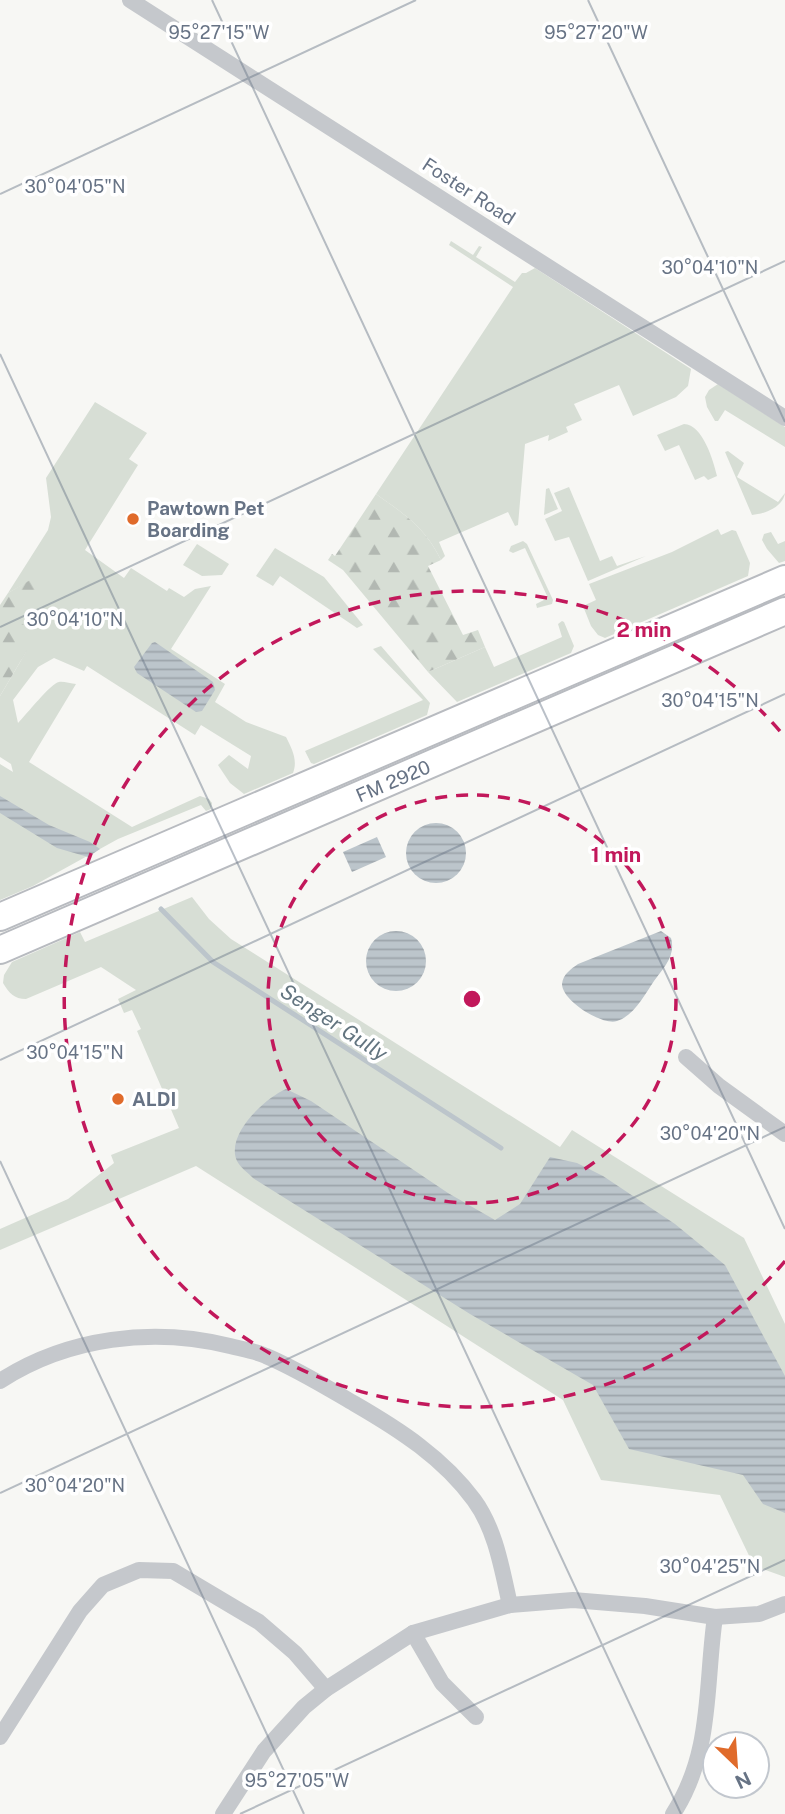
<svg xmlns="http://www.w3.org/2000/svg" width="785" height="1814" font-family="'Public Sans',sans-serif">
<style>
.grass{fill:#d7ded5}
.forest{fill:url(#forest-firs)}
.water{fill:url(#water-rules)}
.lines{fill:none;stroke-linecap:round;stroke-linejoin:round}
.stream{stroke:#bcc5cb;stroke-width:5}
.primary-casing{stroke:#b8bbc0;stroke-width:30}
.minor{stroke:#c5c8cc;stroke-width:16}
.primary{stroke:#fff;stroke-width:26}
.ticks{fill:none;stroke:#677385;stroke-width:2;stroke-opacity:0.45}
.ring{fill:none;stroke:#c2185b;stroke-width:3.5;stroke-dasharray:12 9}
.poi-dot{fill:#e06b2b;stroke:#fff;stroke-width:2.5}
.labels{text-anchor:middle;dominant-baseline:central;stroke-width:7;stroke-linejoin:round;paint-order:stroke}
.street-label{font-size:19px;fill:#677385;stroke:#fff}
.poi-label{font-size:19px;font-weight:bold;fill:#677385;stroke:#fff;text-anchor:start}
.water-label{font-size:21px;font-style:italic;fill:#637580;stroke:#fff}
.ticks-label{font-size:18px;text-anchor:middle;fill:#677385;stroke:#fff;stroke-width:7;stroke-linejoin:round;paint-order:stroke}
.centre{fill:#c2185b;stroke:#fff;stroke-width:3.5}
.ring-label{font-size:21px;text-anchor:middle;font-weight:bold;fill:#c2185b;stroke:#fff;stroke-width:7;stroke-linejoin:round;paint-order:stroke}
</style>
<defs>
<pattern id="forest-firs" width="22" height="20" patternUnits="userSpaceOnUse" patternTransform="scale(1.75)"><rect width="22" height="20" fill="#d7ded5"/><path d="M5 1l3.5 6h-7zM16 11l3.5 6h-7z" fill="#b2b8b2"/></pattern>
<pattern id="water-rules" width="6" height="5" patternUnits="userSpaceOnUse" patternTransform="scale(1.75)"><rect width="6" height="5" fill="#bcc5cb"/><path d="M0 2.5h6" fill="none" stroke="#9da4aa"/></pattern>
</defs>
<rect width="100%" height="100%" fill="#f7f7f4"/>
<g class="grass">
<path d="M 451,241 L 473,255 L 479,246 L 482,247 L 476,257 L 515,282 L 522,273 L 526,273 L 535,268 L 691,369 L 688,386 L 676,397 L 633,416 L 619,385 L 574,404 L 582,420 L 566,427 L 568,432 L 548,441 L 549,435 L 525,444 L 518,525 L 515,526 L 508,512 L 439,542 L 445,556 L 441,560 C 425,527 404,514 376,494 L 513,287 L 449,245 Z"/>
<path d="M 718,384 L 785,427 L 785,447 L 725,410 L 718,421 L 715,421 L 707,407 L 705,397 L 709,390 Z"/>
<path d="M 95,402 L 147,433 L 129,459 L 138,465 L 85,550 L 124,578 L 131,568 L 167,591 L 169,588 L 184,597 L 195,589 L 211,586 L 171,649 L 225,684 L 215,702 L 246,722 L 286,737 C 292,749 298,760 293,773 L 244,794 L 230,783 L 218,765 L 229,755 L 248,769 L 251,756 L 201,725 L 195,735 L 87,666 L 84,671 L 54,658 L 38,667 L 13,700 L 18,723 C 26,715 51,683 59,682 C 63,681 71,684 76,684 L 29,762 L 132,827 L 200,796 L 209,799 L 212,803 L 211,809 L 206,811 L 201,805 L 118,839 L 33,886 L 0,900 L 0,764 L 13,772 L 11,764 L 0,757 L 0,696 L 26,652 L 19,623 L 37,577 L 8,593 L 48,530 L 51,517 L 46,478 Z"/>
<path d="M 684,424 C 703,425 713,460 717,476 L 708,480 L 704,476 L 695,480 L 679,445 L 665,451 L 657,435 Z"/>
<path d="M 728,451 L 744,463 L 737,477 L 778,502 L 785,493 C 783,507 765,514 752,515 L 725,452 Z"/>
<path d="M 569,487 L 600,561 L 612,556 L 617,566 L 646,556 L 588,581 L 569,537 L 555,541 L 545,519 L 562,511 L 554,493 Z"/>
<path d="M 549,488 L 558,509 L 544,515 L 546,489 Z"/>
<path d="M 718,529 L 721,535 L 732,530 L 736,531 L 750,563 L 748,576 L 605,638 L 598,635 L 591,626 L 583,606 L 596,600 L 589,584 L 672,552 Z"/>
<path d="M 771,532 L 778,544 L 785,541 L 785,561 L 779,563 L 767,549 L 762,540 L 764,534 Z"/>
<path d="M 523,541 L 527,544 L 553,600 L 552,604 L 537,608 L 536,604 L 548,598 L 525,548 L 513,553 L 509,551 L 511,546 Z"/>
<path d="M 197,544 L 229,564 L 222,575 L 202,576 L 183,565 Z"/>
<path d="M 275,548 L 324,577 L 363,625 L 357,628 L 280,576 L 273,586 L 256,576 Z"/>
<path d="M 562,621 L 564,622 L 574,646 L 571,653 L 457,702 L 428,672 L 485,647 L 494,667 L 562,637 L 558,624 Z"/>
<path d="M 381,646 L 430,703 L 427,715 L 314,764 L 311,763 L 305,751 L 423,700 L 373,649 Z"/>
<path d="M 192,897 L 209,919 L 231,939 L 560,1147 L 572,1130 L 744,1238 L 785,1324 L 785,1577 L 754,1566 L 720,1495 L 601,1480 L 563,1400 L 196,1166 L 0,1250 L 0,1229 L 68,1199 L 114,1163 L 111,1155 L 179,1128 L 137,1031 L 141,1029 L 132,1010 L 124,1013 L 118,999 L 136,990 L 101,967 L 26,999 C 14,999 9,993 3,983 L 4,975 L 12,962 L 80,932 L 85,942 Z"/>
</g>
<g class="forest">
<path d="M 376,494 C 404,514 425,527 441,560 L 428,566 L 463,635 L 478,630 L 485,647 L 428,672 L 343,570 L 328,560 L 332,554 L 335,556 Z"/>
<path d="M 37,576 L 48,578 L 20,622 L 28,628 L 26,652 L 0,696 L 0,605 L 8,593 Z"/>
</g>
<g class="water">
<path d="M 155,642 L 213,682 L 215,690 L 202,711 L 196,712 L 137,673 L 134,667 L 152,643 Z"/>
<path d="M 0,796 L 49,825 L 90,842 L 100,849 L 88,857 L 57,848 L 0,813 Z"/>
<circle cx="436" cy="853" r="30"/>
<path d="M 377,837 L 386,857 L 352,872 L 343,852 Z"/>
<circle cx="396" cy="961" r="30"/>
<path d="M 661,931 L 671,938 C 676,956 664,967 654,981 C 645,994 634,1016 617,1021 C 603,1026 562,1001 562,984 C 563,974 571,969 578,964 Z"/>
<path d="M 286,1089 L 311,1101 L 448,1193 L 495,1220 L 520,1204 L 550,1157 L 577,1163 L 603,1176 L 675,1224 L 725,1265 L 785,1376 L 785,1513 L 763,1504 L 743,1475 L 629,1449 L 593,1385 L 470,1314 L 253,1178 C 248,1173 240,1167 237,1161 C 225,1135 265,1098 286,1089 Z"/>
</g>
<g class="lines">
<path class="stream" d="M 161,909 L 213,962 L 501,1148"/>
<defs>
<g id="primary">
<path d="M 0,917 L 785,579"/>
<path d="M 0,950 L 785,611"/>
</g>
</defs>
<use href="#primary" class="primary-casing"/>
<g class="minor">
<path d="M 130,0 L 785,418"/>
<path d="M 686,1057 L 719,1086 L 785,1134"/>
<path d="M 0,1381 C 68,1337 153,1327 230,1346 C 242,1349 255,1351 266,1356 C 297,1369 326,1387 355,1404 C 400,1430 443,1458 474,1500 C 496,1530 502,1570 510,1605"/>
<path d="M 413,1633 L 442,1683 L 476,1717"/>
<path d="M 0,1737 L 80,1611 L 103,1585 L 139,1570 L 173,1571 L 259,1622 L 295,1653 L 326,1689"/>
<path d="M 223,1814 L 264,1751 L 304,1707 L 326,1689 L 413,1633 L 510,1605 L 573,1600 L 645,1606 L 715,1617 L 759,1614 L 785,1604"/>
<path d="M 673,1814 C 713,1752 705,1687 715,1617"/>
</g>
<use href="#primary" class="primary"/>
</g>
<path class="ticks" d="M 212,0 L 785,1229M 588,0 L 785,422M 0,194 L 416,0M 0,354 L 681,1814M 0,627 L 785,261M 0,1060 L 785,694M 0,1161 L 304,1814M 0,1493 L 785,1127M 240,1814 L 785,1560"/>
<g class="ring">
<circle cx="472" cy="999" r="204"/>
<path d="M785 1261A408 408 0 1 1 785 737"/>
</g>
<g class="poi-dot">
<circle cx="133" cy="519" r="7"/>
<circle cx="118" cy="1099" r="7"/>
</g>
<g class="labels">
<g class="street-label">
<text transform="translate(469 191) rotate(33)">Foster Road</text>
<text transform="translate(393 781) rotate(-23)">FM 2920</text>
</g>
<g class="poi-label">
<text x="147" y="508">Pawtown Pet<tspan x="147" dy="22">Boarding</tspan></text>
<text x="132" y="1099">ALDI</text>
</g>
<g class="water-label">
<text transform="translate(334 1022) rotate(33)">Senger Gully</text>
</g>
</g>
<g class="ticks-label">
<text x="219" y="39">95°27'15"W</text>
<text x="596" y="39">95°27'20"W</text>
<text x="75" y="193">30°04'05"N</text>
<text x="710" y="274">30°04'10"N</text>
<text x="75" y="626">30°04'10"N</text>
<text x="710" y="707">30°04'15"N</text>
<text x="75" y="1059">30°04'15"N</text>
<text x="710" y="1140">30°04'20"N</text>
<text x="75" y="1492">30°04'20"N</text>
<text x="710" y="1573">30°04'25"N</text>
<text x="297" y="1787">95°27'05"W</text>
</g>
<circle cx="472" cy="999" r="10" class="centre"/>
<g class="ring-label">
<text x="644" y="637">2 min</text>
<text x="616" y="862">1 min</text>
</g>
<g transform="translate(736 1765) rotate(155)"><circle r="33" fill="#ffffff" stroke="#c2c7ce" stroke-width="2"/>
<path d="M0-5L12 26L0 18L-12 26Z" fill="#e06b2b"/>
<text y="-10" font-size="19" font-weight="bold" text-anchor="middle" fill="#677385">N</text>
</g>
</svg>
